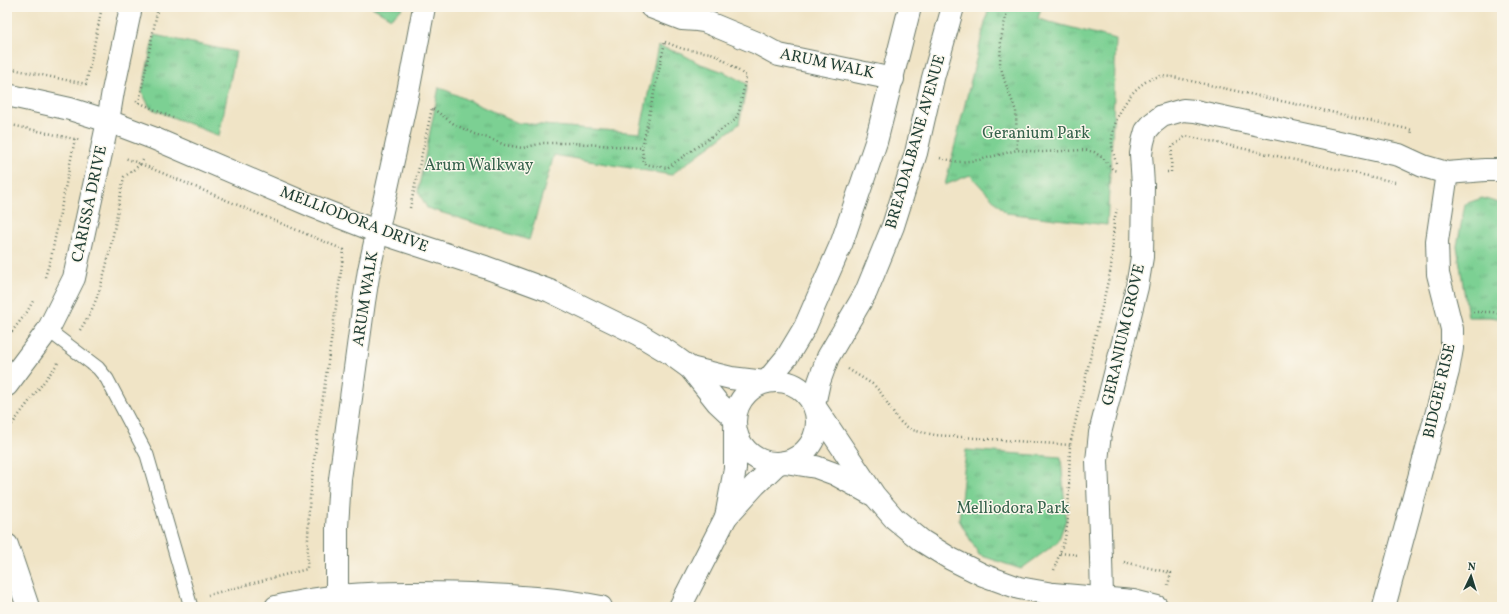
<svg xmlns="http://www.w3.org/2000/svg" width="1509" height="614" font-family="Vollkorn,serif">
<style>
.park{fill:url(#park-tufts);stroke:#4d8664}
.lines{fill:none;stroke-linecap:round;stroke-linejoin:round}
.service-casing{stroke:#687767;stroke-width:15}
.minor-casing{stroke:#687767;stroke-width:24}
.tertiary-casing{stroke:#687767;stroke-width:24}
.path{stroke:#687767;stroke-width:2.5;stroke-dasharray:1 3;stroke-linecap:butt}
.service{stroke:#fff;stroke-width:13}
.minor{stroke:#fff;stroke-width:22}
.tertiary{stroke:#fff;stroke-width:22}
.labels{text-anchor:middle;dominant-baseline:central;stroke-width:3;stroke-linejoin:round;paint-order:stroke}
.street-label{font-size:16px;fill:#1f3d34;stroke:#fbf7ec}
.park-label{font-size:16px;fill:#36624c;stroke:#fbf7ec}
</style>
<defs>
<pattern id="park-tufts" width="24" height="20" patternUnits="userSpaceOnUse"><rect width="24" height="20" fill="#7bd093"/><path d="M3 7l-1-3M5 7V3M7 7l1-3M15 17l-1-3M17 17v-4M19 17l1-3" fill="none" stroke="#64aa79"/></pattern>
</defs>
<rect width="100%" height="100%" fill="#fbf7ec"/>
<filter id="ink" filterUnits="userSpaceOnUse"><feTurbulence type="fractalNoise" baseFrequency=".025" numOctaves="2"/><feDisplacementMap in="SourceGraphic" scale="8" xChannelSelector="R" yChannelSelector="G"/><feConvolveMatrix kernelMatrix="1 2 1 2 8 2 1 2 1" color-interpolation-filters="sRGB"/></filter>
<filter id="wash" filterUnits="userSpaceOnUse"><feTurbulence type="fractalNoise" baseFrequency=".012" numOctaves="4" result="noise"/><feDisplacementMap in="SourceGraphic" scale="16" xChannelSelector="R" yChannelSelector="G"/><feGaussianBlur stdDeviation="0.9" result="paint"/><feColorMatrix in="noise" values="0 0 0 0 0 0 0 0 0 0 0 0 0 0 0 0 0 1.4 0 .05"/><feComposite in="paint" operator="in"/></filter>
<g filter="url(#wash)">
<rect width="100%" height="100%" fill="#f0e4c6"/>
<g class="park">
<path d="M 372,7 L 404,7 L 391,18 Z"/>
<path d="M 989,7 L 1041,7 L 1038,19 L 1116,39 L 1113,121 L 1107,225 L 1006,213 L 970,175 L 945,185 Z"/>
<path d="M 154,35 L 236,52 L 219,136 L 150,108 L 142,92 Z"/>
<path d="M 658,46 L 682,54 L 698,63 L 724,72 L 747,84 L 739,124 L 671,175 L 554,155 L 529,240 L 427,208 L 418,191 L 439,87 L 518,123 L 640,133 Z"/>
<path d="M 1482,198 L 1502,204 L 1502,319 L 1491,317 L 1468,317 L 1457,246 L 1465,204 Z"/>
<path d="M 966,450 L 1061,457 L 1066,520 L 1058,542 L 1021,569 L 979,555 L 959,520 Z"/>
</g>
</g>
<g filter="url(#ink)">
<g class="lines">
<defs>
<path id="service" d="M 48,330 L 98,368 L 107,379 L 147,455 L 191,607"/>
<g id="minor">
<path d="M 651,7 L 682,19 L 697,20 L 704,21 L 757,43 L 779,55 L 893,79"/>
<path d="M 7,95 L 70,109 L 108,121 L 153,138 L 312,206 L 378,232 L 485,267 L 550,291 L 638,334 L 668,352 L 690,368 L 717,402 L 735,419"/>
<path d="M 690,368 L 731,378 L 765,382"/>
<path d="M 7,385 L 48,330 L 74,278 L 108,121 L 113,91 L 131,7"/>
<path d="M 815,407 L 874,495 L 894,518 L 922,541 L 951,559 L 983,575 L 1019,588 L 1053,594 L 1133,601 L 1157,607"/>
<path d="M 785,462 L 816,467 L 835,474 L 871,494"/>
<path d="M 7,545 L 28,607"/>
<path d="M 337,595 L 337,527 L 340,479 L 364,302 L 369,270 L 408,92 L 424,7"/>
<path d="M 1102,597 L 1101,558 L 1097,461 L 1100,433 L 1137,287 L 1142,257 L 1143,185 L 1141,154 L 1143,142 L 1146,131 L 1153,123 L 1162,116 L 1183,110 L 1195,111 L 1399,155 L 1423,166 L 1447,173 L 1485,170 L 1502,170"/>
<path d="M 276,607 C 339,591 405,592 470,594 C 514,596 558,598 601,607"/>
<path d="M 1384,607 L 1448,371 L 1452,348 L 1452,329 L 1438,274 L 1437,241 L 1447,173"/>
</g>
<g id="tertiary">
<circle cx="776" cy="422" r="41"/>
<path d="M 767,381 L 787,357 L 805,327 L 842,242 L 876,142 L 910,7"/>
<path d="M 814,405 L 819,382 L 828,357 L 866,292 L 893,226 L 916,153 L 933,78 L 953,7"/>
<path d="M 726,517 L 735,469 L 735,431"/>
<path d="M 680,607 L 726,517 L 755,485 L 778,463"/>
</g>
</defs>
<use href="#service" class="service-casing"/>
<use href="#minor" class="minor-casing"/>
<use href="#tertiary" class="tertiary-casing"/>
<g class="path">
<path d="M 1008,7 L 1001,39 L 1000,64 L 1005,82 L 1016,111 L 1017,150"/>
<path d="M 665,42 L 683,49 L 711,53 L 718,56 L 746,76 L 739,112 L 735,120 L 667,168 L 644,164 L 642,148 Z"/>
<path d="M 7,68 L 86,84 L 102,7"/>
<path d="M 136,101 L 173,118"/>
<path d="M 139,103 L 158,7"/>
<path d="M 7,124 L 79,140"/>
<path d="M 940,158 L 959,162 L 979,160 L 1017,150 L 1043,152 L 1085,150 L 1094,152 L 1103,158 L 1113,170 L 1118,171"/>
<path d="M 143,160 L 141,164 L 344,250 L 315,453 L 309,507 L 307,569 L 208,595"/>
<path d="M 1116,163 C 1114,155 1111,146 1112,138 C 1115,114 1134,80 1161,76 C 1165,76 1169,77 1173,77 L 1412,130 L 1411,135"/>
<path d="M 1167,172 L 1171,172 L 1172,147 L 1186,136 L 1395,182"/>
<path d="M 410,208 L 432,108 L 454,124 L 474,134 L 488,138 L 505,145 L 523,148 L 543,143 L 572,143 L 642,148"/>
<path d="M 45,277 L 51,258 L 75,139"/>
<path d="M 1473,312 L 1492,312 L 1502,314"/>
<path d="M 80,330 C 87,319 94,307 98,294 C 111,256 116,216 124,177 L 141,164 L 125,158"/>
<path d="M 7,338 L 27,312 L 33,301"/>
<path d="M 848,369 L 874,385 L 881,393 L 897,419 L 904,425 L 912,430 L 935,435 L 1070,445"/>
<path d="M 7,431 L 58,363"/>
<path d="M 1060,553 L 1078,555"/>
<path d="M 1124,562 L 1171,573 L 1168,585"/>
<path d="M 1054,570 L 1065,538 L 1068,521 L 1070,445 L 1111,268 L 1114,221 L 1117,209"/>
<path d="M 165,607 L 171,605"/>
</g>
<use href="#service" class="service"/>
<use href="#minor" class="minor"/>
<use href="#tertiary" class="tertiary"/>
</g>
</g>
<g class="labels">
<g class="street-label">
<text transform="translate(827 64) rotate(12)">ARUM WALK</text>
<text transform="translate(916 142) rotate(-74)">BREADALBANE AVENUE</text>
<text transform="translate(90 204) rotate(-78)">CARISSA DRIVE</text>
<text transform="translate(354 220) rotate(21)">MELLIODORA DRIVE</text>
<text transform="translate(366 299) rotate(-81)">ARUM WALK</text>
<text transform="translate(1124 335) rotate(-77)">GERANIUM GROVE</text>
<text transform="translate(1440 391) rotate(-77)">BIDGEE RISE</text>
</g>
<g class="park-label">
<text x="1036" y="134">Geranium Park</text>
<text x="479" y="166">Arum Walkway</text>
<text x="1013" y="509">Melliodora Park</text>
</g>
</g>
<rect width="1509" height="614" fill="none" stroke="#fbf7ec" stroke-width="24"/>
<g transform="translate(1471 576) rotate(4)" stroke="#fbf7ec" stroke-width="3" paint-order="stroke">
<path d="M0-3L7 15L0 10L-7 15Z" fill="#1f3d34"/>
<text y="-6" font-size="11" font-weight="bold" text-anchor="middle" fill="#1f3d34">N</text>
</g>
</svg>
